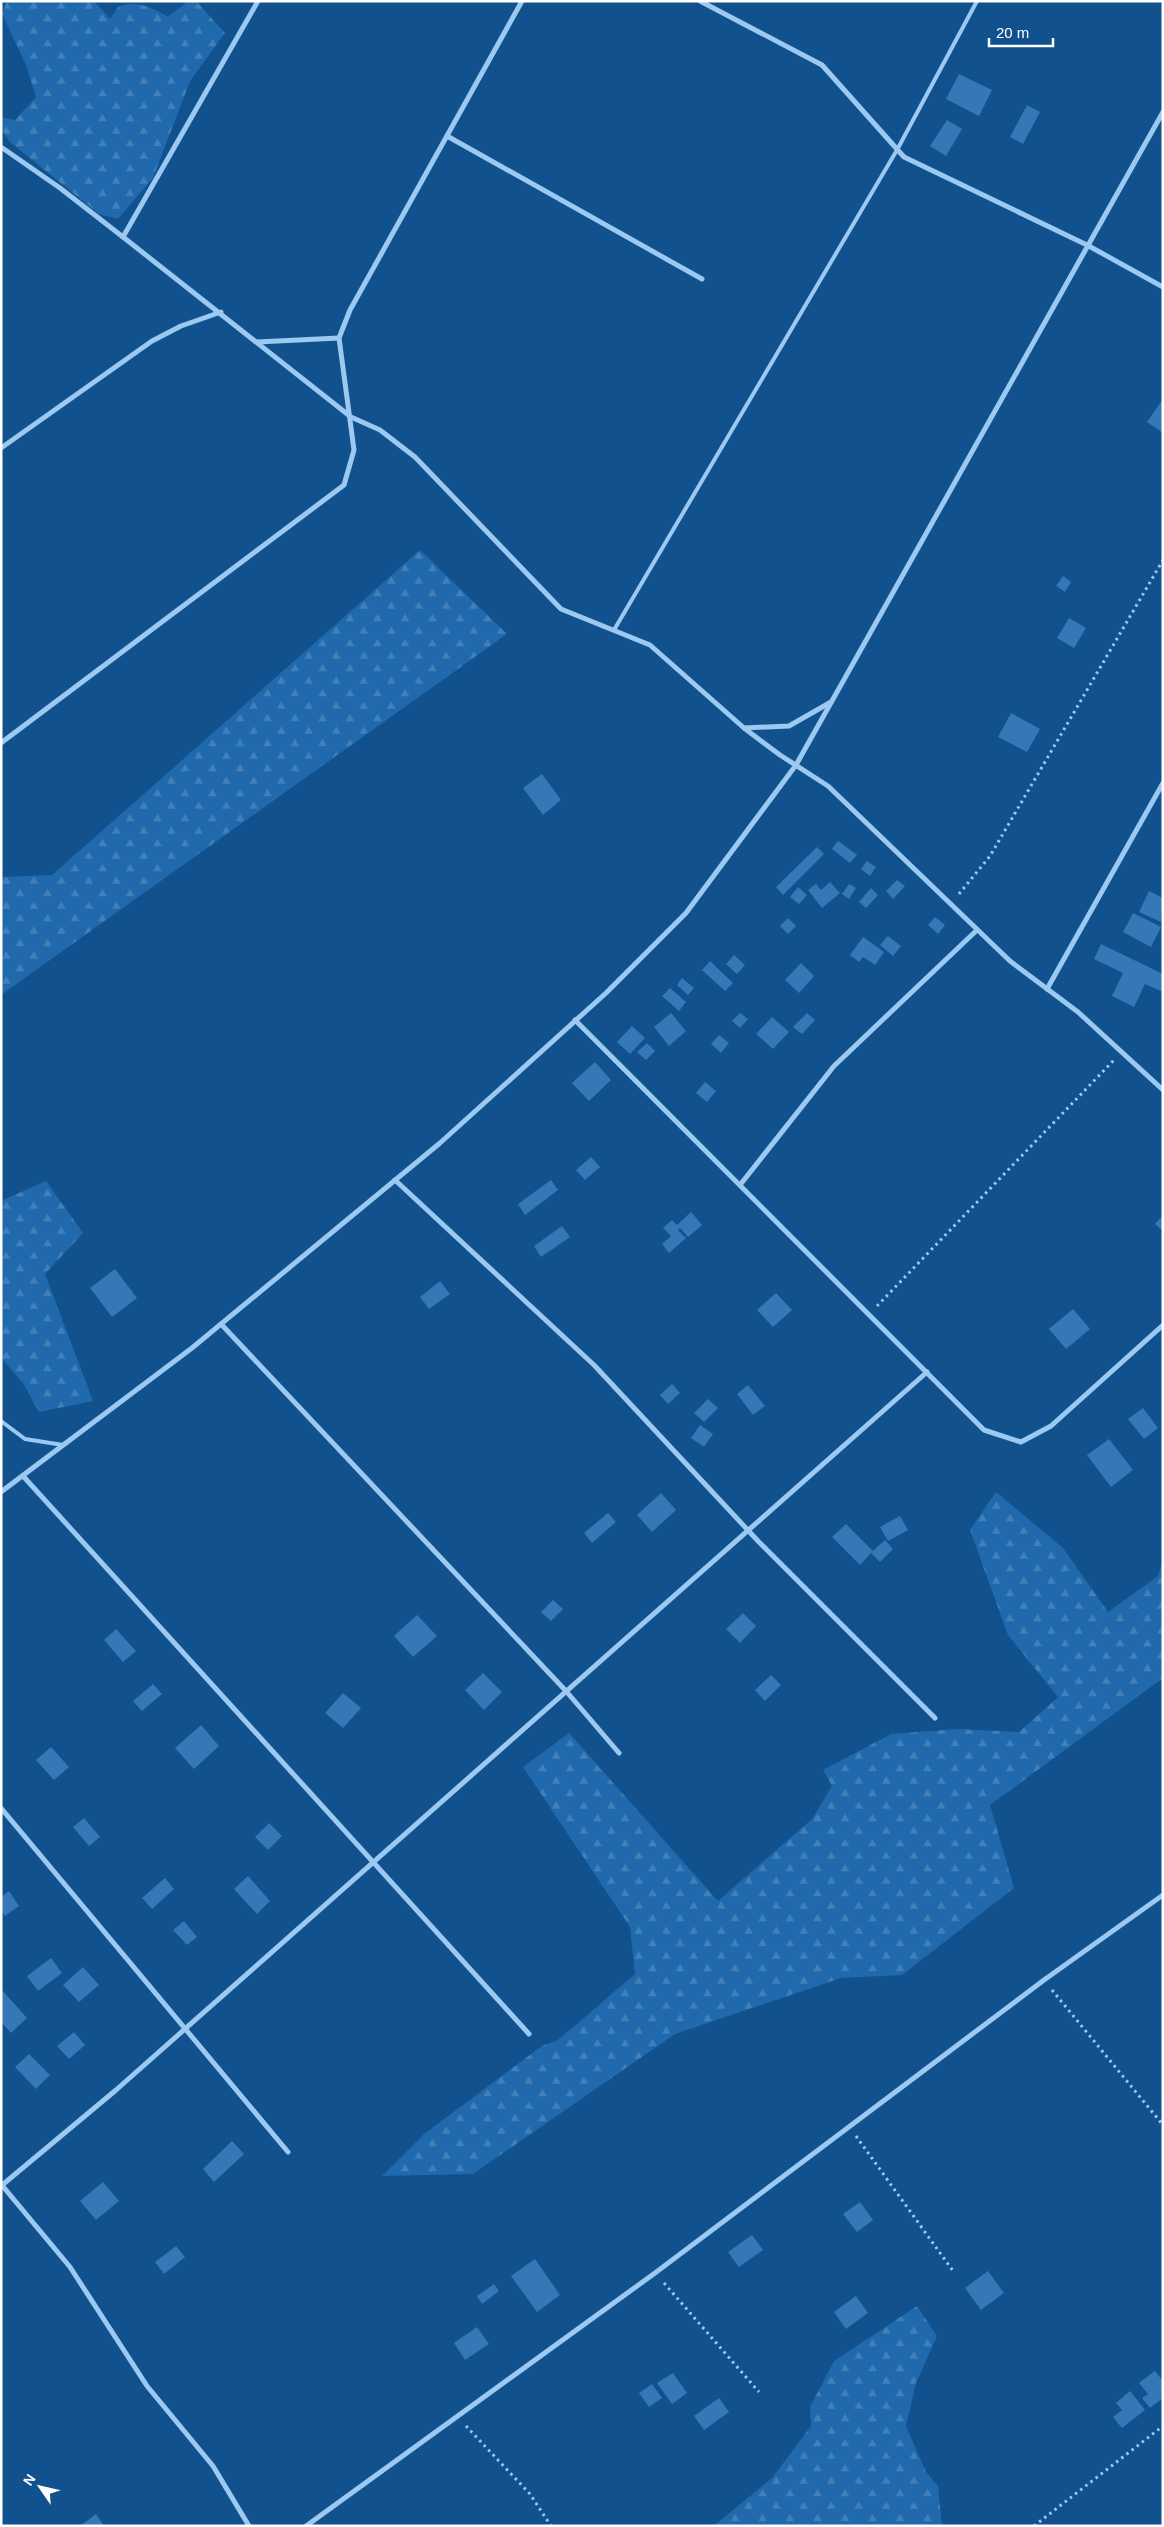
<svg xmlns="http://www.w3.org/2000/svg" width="1164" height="2527" font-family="Arial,sans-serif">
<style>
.forest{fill:url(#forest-firs)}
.building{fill:#3578b6}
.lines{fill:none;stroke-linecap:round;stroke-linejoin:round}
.path{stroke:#9bc9f2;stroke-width:3;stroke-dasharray:2.5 4;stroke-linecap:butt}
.lane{stroke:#9bc9f2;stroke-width:4}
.street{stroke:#9bc9f2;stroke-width:5}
</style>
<defs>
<pattern id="forest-firs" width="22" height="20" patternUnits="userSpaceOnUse" patternTransform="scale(1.25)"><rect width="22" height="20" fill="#2069ac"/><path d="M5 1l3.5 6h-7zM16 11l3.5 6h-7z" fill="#4180b8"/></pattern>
</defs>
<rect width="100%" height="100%" fill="#11518e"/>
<g class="forest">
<path d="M 7,1 L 94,1 L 110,19 C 113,15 116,8 120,6 C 137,0 154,8 168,17 L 188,1 L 196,1 L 225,33 L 190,81 L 153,178 L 118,219 L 99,214 L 10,142 L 1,129 L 1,117 L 15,120 L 36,97 L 26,65 L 2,14 Z"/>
<path d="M 420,550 L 507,634 L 1,995 L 1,877 L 52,875 Z"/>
<path d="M 46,1181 L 83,1233 L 45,1274 L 93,1401 L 39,1412 L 23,1383 L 1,1358 L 1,1201 Z"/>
<path d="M 996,1492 L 1063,1548 L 1108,1612 L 1158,1576 L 1163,1559 L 1163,1678 L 990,1805 L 1014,1888 L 902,1975 L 841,1978 L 675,2034 L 473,2174 L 382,2176 L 424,2134 L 542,2046 L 558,2040 L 635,1974 L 630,1927 L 523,1767 L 569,1733 L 718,1901 L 812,1819 L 832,1786 L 823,1770 L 891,1734 L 958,1729 L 1019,1732 L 1058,1697 L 1008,1635 L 970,1530 Z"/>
<path d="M 917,2306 L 937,2336 L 916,2383 L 906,2426 L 926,2472 L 938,2486 L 942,2526 L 714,2526 L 772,2478 L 811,2426 L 810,2407 L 834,2361 Z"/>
</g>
<g class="building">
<path d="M 959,74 L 992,90 L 979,116 L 946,99 Z"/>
<path d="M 1027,105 L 1040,112 L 1023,144 L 1010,137 Z"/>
<path d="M 947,120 L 962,129 L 946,156 L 930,146 Z"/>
<path d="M 1163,399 L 1163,433 L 1147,422 Z"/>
<path d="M 1063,576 L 1071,582 L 1065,592 L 1056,586 Z"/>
<path d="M 1069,618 L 1086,628 L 1074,648 L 1057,638 Z"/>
<path d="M 1011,713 L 1040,729 L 1027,752 L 998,737 Z"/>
<path d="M 542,774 L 561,800 L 543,815 L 523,788 Z"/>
<path d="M 838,841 L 857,855 L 850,863 L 832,849 Z"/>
<path d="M 817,847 L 824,854 L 783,895 L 776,887 Z"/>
<path d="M 867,861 L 876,867 L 870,876 L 861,869 Z"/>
<path d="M 897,880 L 905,886 L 893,899 L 886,891 Z"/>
<path d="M 830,882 L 840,893 L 822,908 L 808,890 L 816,884 L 821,890 Z"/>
<path d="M 849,884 L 856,888 L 849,899 L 842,894 Z"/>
<path d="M 798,887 L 807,895 L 799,904 L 790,897 Z"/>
<path d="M 871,888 L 878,895 L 866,908 L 859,902 Z"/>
<path d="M 1149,891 L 1163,898 L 1161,922 L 1139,912 Z"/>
<path d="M 1133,913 L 1161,927 L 1151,947 L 1123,932 Z"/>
<path d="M 935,917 L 945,925 L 938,934 L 928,925 Z"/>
<path d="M 788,918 L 796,926 L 788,934 L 780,926 Z"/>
<path d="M 888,936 L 901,946 L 893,956 L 880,945 Z"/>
<path d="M 863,937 L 884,952 L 875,965 L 863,957 L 859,962 L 850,955 Z"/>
<path d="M 1101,944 L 1163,974 L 1163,992 L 1145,984 L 1134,1007 L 1112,996 L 1123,973 L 1094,959 Z"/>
<path d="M 734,955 L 745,965 L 737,974 L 726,964 Z"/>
<path d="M 710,961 L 733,983 L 725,991 L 702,970 Z"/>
<path d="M 801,963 L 814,976 L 799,993 L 785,980 Z"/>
<path d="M 682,978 L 694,988 L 688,995 L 677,985 Z"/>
<path d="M 670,988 L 686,1002 L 679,1011 L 662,996 Z"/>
<path d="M 671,1013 L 686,1031 L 669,1046 L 654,1027 Z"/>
<path d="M 740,1013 L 748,1019 L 740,1028 L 732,1021 Z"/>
<path d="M 807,1013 L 815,1020 L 802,1034 L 793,1027 Z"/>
<path d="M 772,1017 L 789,1032 L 773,1049 L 756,1034 Z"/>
<path d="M 632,1026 L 645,1038 L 630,1054 L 617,1042 Z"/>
<path d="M 719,1035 L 729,1043 L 721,1053 L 711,1044 Z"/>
<path d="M 647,1043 L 655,1051 L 646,1060 L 637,1052 Z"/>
<path d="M 595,1062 L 611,1080 L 589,1101 L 572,1083 Z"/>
<path d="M 705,1082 L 716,1091 L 707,1102 L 696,1093 Z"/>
<path d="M 591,1157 L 600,1167 L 585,1180 L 576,1170 Z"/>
<path d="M 551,1180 L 558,1190 L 525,1215 L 518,1204 Z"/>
<path d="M 691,1212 L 702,1225 L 688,1237 L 680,1228 L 678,1230 L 686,1238 L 669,1253 L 662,1244 L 671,1236 L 663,1228 L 672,1220 L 677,1225 Z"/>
<path d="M 1163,1215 L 1163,1231 L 1155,1224 Z"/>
<path d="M 562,1226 L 570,1237 L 541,1257 L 534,1246 Z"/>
<path d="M 115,1269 L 137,1298 L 112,1317 L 90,1288 Z"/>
<path d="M 440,1281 L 450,1294 L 429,1309 L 420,1297 Z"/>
<path d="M 776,1293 L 792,1310 L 773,1327 L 757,1310 Z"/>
<path d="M 1073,1309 L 1090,1329 L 1066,1349 L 1049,1329 Z"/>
<path d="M 672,1384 L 680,1393 L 668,1404 L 660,1395 Z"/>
<path d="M 748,1385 L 765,1406 L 753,1415 L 737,1394 Z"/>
<path d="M 708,1399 L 718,1408 L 704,1422 L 694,1413 Z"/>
<path d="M 1143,1408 L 1158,1428 L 1144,1439 L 1128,1419 Z"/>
<path d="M 700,1425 L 713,1434 L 704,1447 L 691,1438 Z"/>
<path d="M 1109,1439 L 1133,1470 L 1111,1487 L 1087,1455 Z"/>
<path d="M 661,1493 L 676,1510 L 652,1532 L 637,1515 Z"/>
<path d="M 608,1513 L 616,1522 L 592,1543 L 584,1533 Z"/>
<path d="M 900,1516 L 908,1530 L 888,1541 L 880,1527 Z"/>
<path d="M 846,1524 L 873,1551 L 885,1540 L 893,1549 L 880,1562 L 871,1553 L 860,1565 L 832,1537 Z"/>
<path d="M 553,1600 L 563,1609 L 551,1621 L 541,1612 Z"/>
<path d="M 743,1613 L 756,1626 L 740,1643 L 726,1629 Z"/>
<path d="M 417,1615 L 437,1636 L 413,1657 L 394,1636 Z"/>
<path d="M 116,1629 L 136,1651 L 123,1662 L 104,1640 Z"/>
<path d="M 483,1673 L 502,1692 L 484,1710 L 465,1690 Z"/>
<path d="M 771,1675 L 781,1685 L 765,1701 L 755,1690 Z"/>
<path d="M 153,1684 L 162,1694 L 142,1711 L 133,1701 Z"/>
<path d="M 343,1693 L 361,1708 L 343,1728 L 325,1713 Z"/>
<path d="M 201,1725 L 219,1746 L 194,1769 L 175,1748 Z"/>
<path d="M 51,1747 L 69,1767 L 54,1780 L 36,1760 Z"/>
<path d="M 84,1818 L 100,1837 L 89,1846 L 73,1827 Z"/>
<path d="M 269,1823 L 282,1836 L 268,1850 L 255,1837 Z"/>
<path d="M 248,1876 L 270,1901 L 257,1914 L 234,1889 Z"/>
<path d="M 165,1878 L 174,1889 L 152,1909 L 142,1898 Z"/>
<path d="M 9,1891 L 19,1906 L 5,1916 L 1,1911 L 1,1897 Z"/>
<path d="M 184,1921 L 197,1937 L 187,1945 L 173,1930 Z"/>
<path d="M 51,1958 L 62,1973 L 38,1991 L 27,1976 Z"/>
<path d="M 83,1967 L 99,1985 L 79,2002 L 63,1985 Z"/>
<path d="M 1,1989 L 27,2018 L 11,2033 L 1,2022 Z"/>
<path d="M 74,2032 L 85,2045 L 69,2059 L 57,2046 Z"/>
<path d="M 29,2054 L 50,2075 L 36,2089 L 15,2067 Z"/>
<path d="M 232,2141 L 244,2154 L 214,2182 L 203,2169 Z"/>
<path d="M 103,2182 L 119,2201 L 96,2220 L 80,2201 Z"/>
<path d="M 860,2202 L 873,2220 L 857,2232 L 843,2214 Z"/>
<path d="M 752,2235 L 763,2250 L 739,2267 L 728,2252 Z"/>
<path d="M 176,2246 L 185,2257 L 164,2274 L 155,2262 Z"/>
<path d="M 535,2259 L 560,2295 L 537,2312 L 511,2276 Z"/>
<path d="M 988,2271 L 1004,2293 L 981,2310 L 965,2288 Z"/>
<path d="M 494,2284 L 499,2291 L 482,2304 L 477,2296 Z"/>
<path d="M 856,2296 L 868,2313 L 846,2329 L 834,2312 Z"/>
<path d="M 477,2327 L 489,2344 L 465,2360 L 454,2343 Z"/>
<path d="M 1155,2371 L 1163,2381 L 1163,2398 L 1150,2408 L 1142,2398 L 1148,2394 L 1139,2383 Z"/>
<path d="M 673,2373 L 687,2393 L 672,2404 L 657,2383 Z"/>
<path d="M 652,2384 L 662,2398 L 649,2407 L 639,2393 Z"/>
<path d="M 1130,2391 L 1145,2410 L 1122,2428 L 1113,2417 L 1122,2410 L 1116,2403 Z"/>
<path d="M 719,2398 L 729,2412 L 704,2430 L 694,2416 Z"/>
<path d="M 96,2514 L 104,2526 L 80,2526 Z"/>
</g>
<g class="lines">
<g class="path">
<path d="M 959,894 L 990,856 L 1163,560"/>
<path d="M 877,1306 L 1114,1060"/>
<path d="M 1052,1990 L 1163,2125"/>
<path d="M 856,2136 L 953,2271"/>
<path d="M 664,2283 L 759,2392"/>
<path d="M 466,2426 L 530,2494 L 551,2526"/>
<path d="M 1034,2526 L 1163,2426"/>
</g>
<g class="lane">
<path d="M 614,630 L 897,150 L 977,1"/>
<path d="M 1,1421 L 25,1439 L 63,1445"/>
</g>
<g class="street">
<path d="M 700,1 L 822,65 L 904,157 L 1087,245 L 1163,287"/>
<path d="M 447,136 L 702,279"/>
<path d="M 1,147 L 60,188 L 123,237 L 351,417 L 380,430 L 415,457 L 561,609 L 650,645 L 744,728 L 780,755 L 828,786 L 1010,961 L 1078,1012 L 1163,1090"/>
<path d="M 123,237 L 258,1"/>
<path d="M 257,342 L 339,338"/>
<path d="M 1,448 L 152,341 L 181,326 L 221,312"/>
<path d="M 744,728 L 789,726 L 831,702"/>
<path d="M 1,743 L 344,485 L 354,450 L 339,338 L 350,310 L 522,1"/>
<path d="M 1047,989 L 1163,783"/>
<path d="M 575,1020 L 984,1430 L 1021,1442 L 1051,1426 L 1163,1325"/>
<path d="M 395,1180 L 594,1365 L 758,1541 L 935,1718"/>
<path d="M 740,1185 L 834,1066 L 977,930"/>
<path d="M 221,1324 L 566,1691 L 619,1753"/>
<path d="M 23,1476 L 529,2034"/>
<path d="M 1,1492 L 192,1348 L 440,1143 L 606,993 L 686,913 L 796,765 L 1163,112"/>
<path d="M 1,1808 L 288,2152"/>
<path d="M 1,2184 L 70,2267 L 147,2386 L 213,2466 L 249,2526"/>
<path d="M 1,2186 L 116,2090 L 927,1372"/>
<path d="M 306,2526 L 655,2273 L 1044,1980 L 1163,1895"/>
</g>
</g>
<rect width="1164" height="2527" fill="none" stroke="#ffffff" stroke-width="5"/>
<g transform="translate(40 2487) rotate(304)" stroke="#11518e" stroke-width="4" paint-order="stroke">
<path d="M0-4L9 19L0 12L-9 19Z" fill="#ffffff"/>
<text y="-8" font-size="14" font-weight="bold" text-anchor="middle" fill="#ffffff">N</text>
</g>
<path d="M989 38v8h64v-8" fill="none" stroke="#ffffff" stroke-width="2.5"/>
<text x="996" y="38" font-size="15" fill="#ffffff" stroke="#11518e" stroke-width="4" paint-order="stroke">20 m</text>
</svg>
